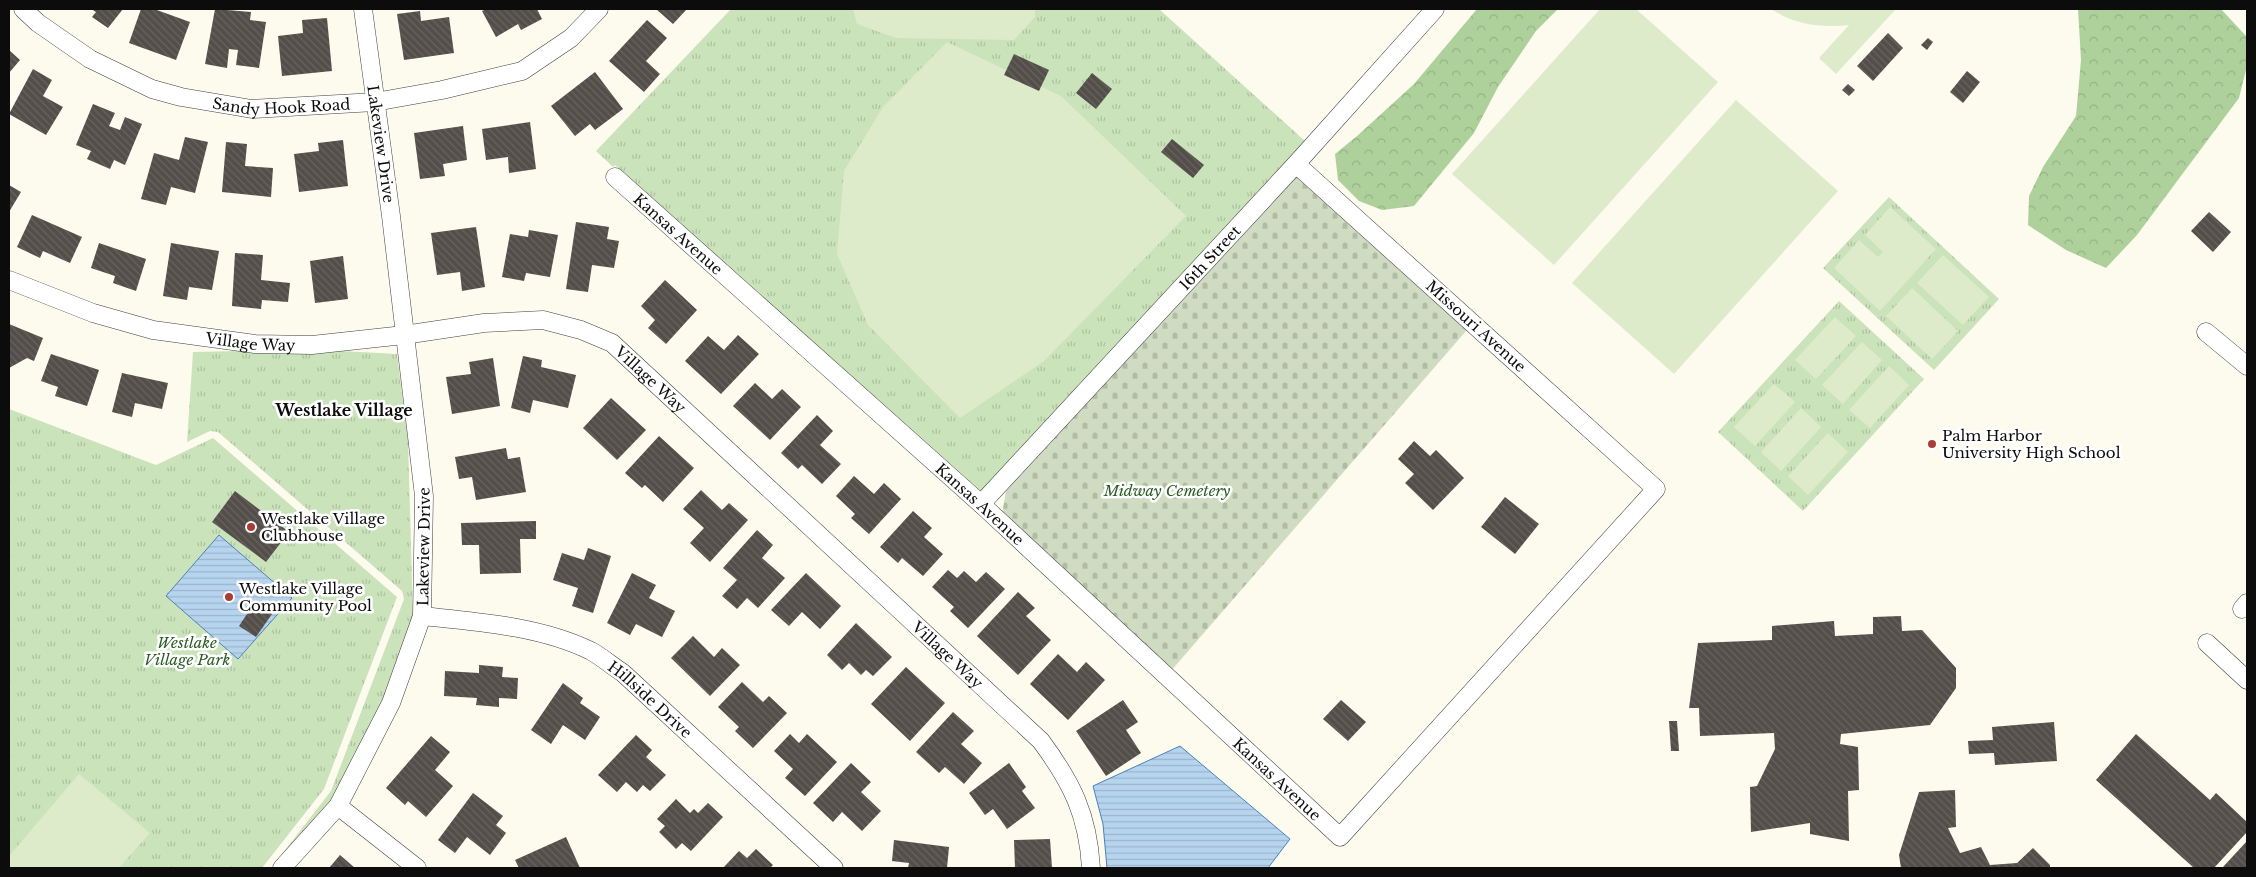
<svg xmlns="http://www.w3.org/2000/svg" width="2256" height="877" font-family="'Libre Baskerville',serif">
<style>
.grass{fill:url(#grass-tufts)}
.forest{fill:url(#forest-crowns)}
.cemetery{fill:url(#cemetery-stones)}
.pitch{fill:#ddebcb}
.water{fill:url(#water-rules);stroke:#4881bc}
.building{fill:url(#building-back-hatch)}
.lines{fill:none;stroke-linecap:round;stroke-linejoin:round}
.minor-casing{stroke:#3f3f3f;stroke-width:19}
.minor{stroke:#fff;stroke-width:18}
.poi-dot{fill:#aa3c35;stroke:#fff;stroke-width:2}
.labels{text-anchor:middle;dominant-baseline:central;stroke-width:5;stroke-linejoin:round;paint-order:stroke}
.street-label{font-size:15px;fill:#0c0c0c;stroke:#fff}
.poi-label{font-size:15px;fill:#0c0c0c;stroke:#fff;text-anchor:start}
.park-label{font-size:15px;font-style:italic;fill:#2a5b25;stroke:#fff}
.neighbourhood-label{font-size:16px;font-weight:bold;fill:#0c0c0c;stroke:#fff}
</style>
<defs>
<pattern id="grass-tufts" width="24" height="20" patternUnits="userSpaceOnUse" patternTransform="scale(1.25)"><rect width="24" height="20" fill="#cbe3bb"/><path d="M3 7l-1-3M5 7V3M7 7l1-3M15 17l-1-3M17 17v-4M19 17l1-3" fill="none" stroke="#adc2a0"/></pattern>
<pattern id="forest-crowns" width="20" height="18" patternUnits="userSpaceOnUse" patternTransform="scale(1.25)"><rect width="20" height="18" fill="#aed19c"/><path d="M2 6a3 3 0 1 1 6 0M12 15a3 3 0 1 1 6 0" fill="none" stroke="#94b285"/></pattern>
<pattern id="cemetery-stones" width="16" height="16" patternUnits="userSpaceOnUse" patternTransform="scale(1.25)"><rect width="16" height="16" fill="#d0dcc1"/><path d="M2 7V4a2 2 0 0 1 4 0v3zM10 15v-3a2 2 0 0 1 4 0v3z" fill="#b1bca5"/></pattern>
<pattern id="water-rules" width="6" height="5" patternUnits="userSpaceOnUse" patternTransform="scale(1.25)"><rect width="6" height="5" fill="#b7d4ee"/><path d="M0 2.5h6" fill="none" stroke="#9cb5cb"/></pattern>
<pattern id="building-back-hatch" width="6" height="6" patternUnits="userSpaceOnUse" patternTransform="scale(1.25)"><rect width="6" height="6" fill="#534e49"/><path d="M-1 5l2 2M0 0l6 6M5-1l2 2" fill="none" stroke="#67635f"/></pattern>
</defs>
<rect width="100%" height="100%" fill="#fdfbed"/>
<g class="grass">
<path d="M 731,9 L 1159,9 L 1305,141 L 981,491 L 615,165 L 613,167 L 596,151 Z"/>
<path d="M 1889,197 L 1999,299 L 1934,370 L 1823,268 Z"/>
<path d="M 1839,301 L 1924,379 L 1803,511 L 1718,432 Z"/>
<path d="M 238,351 L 311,354 L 342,351 L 397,354 L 408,440 L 413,617 L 383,700 L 331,801 L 275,863 L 331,791 L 404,599 L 402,591 L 218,432 L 210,431 L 187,442 L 193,352 Z"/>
<path d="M 9,409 L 156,465 L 213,438 L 397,597 L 324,789 L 262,868 L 9,868 Z"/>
</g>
<g class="forest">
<path d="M 1477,9 L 1558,9 L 1536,31 L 1498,87 L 1474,133 L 1414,206 L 1382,210 L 1359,201 L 1338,180 L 1335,154 L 1357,136 L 1414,84 Z"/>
<path d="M 2078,9 L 2221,9 L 2246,36 L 2247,66 L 2239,98 L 2137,235 L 2106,268 L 2066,250 L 2028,225 L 2029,196 L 2043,167 L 2076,116 L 2081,60 Z"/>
</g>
<path class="cemetery" d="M 1300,168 L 1473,323 L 1170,672 L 1002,515 L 1007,484 Z"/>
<g class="pitch">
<path d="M 853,9 L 1035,9 L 1035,17 L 1014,40 L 896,38 L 857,24 Z"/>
<path d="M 1600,9 L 1636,9 L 1718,82 L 1554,265 L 1452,174 Z"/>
<path d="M 1771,9 L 1896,9 L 1836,74 L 1819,58 L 1849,25 C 1821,28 1795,25 1771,9 Z"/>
<path d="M 947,42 L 1061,96 L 1186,216 L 1044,361 L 960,418 L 868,325 L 837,254 L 844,171 L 883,107 Z"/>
<path d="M 1736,100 L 1838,191 L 1674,374 L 1572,283 Z"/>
<path d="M 1890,207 L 1936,249 L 1880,311 L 1834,268 L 1859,240 L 1878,257 L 1883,252 L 1865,235 Z"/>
<path d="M 1943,255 L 1989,297 L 1963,325 L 1917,283 Z"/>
<path d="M 1912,288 L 1958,331 L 1932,359 L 1886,316 Z"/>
<path d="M 1835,317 L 1856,336 L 1816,379 L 1795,360 Z"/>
<path d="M 1862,342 L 1882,360 L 1843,404 L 1822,385 Z"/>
<path d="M 1889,366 L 1909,385 L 1870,428 L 1849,410 Z"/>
<path d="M 1774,384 L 1795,402 L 1755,446 L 1734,427 Z"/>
<path d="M 1801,408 L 1821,427 L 1781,471 L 1761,452 Z"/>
<path d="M 1828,433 L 1848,452 L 1808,495 L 1788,476 Z"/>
<path d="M 79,774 L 150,833 L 119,868 L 9,868 L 9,856 Z"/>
</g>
<g class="water">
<path d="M 219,535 L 292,598 L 238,659 L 166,596 Z"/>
<path d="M 1180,746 L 1290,839 L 1268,868 L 1107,868 L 1103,824 L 1093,786 Z"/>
</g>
<g class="building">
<path d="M 91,9 L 123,9 L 108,28 L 92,17 L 96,12 Z"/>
<path d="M 141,9 L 154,9 L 190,22 L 176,60 L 129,43 Z"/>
<path d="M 215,9 L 251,12 L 250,20 L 266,22 L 259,68 L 236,65 L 238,50 L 229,49 L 227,68 L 205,64 Z"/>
<path d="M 486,9 L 537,9 L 542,19 L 521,30 L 518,24 L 496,37 L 482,11 Z"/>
<path d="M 656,9 L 687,9 L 673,24 Z"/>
<path d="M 420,11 L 421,21 L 449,17 L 454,53 L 404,60 L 397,14 Z"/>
<path d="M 327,18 L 332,71 L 282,76 L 278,36 L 303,33 L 302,20 Z"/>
<path d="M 647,20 L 667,38 L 646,61 L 660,74 L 644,92 L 609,61 Z"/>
<path d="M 1888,33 L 1903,48 L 1873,81 L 1857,66 Z"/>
<path d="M 1928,38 L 1933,42 L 1927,50 L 1921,45 Z"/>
<path d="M 9,50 L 20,60 L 9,73 Z"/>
<path d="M 1014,54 L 1049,70 L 1039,91 L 1004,75 Z"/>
<path d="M 33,69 L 52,80 L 43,96 L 63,107 L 46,135 L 9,114 Z"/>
<path d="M 1967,71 L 1980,82 L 1963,103 L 1950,92 Z"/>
<path d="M 595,72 L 623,109 L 595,130 L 590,124 L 575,136 L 551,106 Z"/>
<path d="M 1092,73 L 1112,89 L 1096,109 L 1076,93 Z"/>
<path d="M 1848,84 L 1855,90 L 1849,96 L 1842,90 Z"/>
<path d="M 93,104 L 115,113 L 109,126 L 120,130 L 125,117 L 142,124 L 125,165 L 114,160 L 110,169 L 87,159 L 91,151 L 76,145 Z"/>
<path d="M 530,122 L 536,169 L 509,173 L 508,157 L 486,160 L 482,129 Z"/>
<path d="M 463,126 L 467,160 L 443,164 L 445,176 L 420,179 L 414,133 Z"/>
<path d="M 185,137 L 208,142 L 195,193 L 171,187 L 166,205 L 141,199 L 154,153 L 179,160 Z"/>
<path d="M 1172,139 L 1204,165 L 1193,178 L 1161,152 Z"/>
<path d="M 343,140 L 348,186 L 299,192 L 294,154 L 319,151 L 318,143 Z"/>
<path d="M 226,142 L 247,144 L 245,166 L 273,168 L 271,197 L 222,192 Z"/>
<path d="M 9,185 L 21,192 L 9,212 Z"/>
<path d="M 2209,212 L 2231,232 L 2213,252 L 2191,231 Z"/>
<path d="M 32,215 L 82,237 L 70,263 L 43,251 L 40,258 L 17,247 Z"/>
<path d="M 576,222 L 609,227 L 607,239 L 619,241 L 614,268 L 592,265 L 588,292 L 566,289 Z"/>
<path d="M 476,227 L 485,287 L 462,291 L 460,272 L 437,275 L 431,233 Z"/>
<path d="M 529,230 L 558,235 L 550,277 L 526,273 L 524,281 L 502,277 L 510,234 L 528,237 Z"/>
<path d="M 99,243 L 146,259 L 136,291 L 113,283 L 115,276 L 91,268 Z"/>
<path d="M 171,243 L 219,251 L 212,290 L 189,287 L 187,300 L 163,296 Z"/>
<path d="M 235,253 L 263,255 L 261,280 L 290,283 L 288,302 L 262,300 L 261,309 L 232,306 Z"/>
<path d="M 343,256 L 348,299 L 315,303 L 310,261 Z"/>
<path d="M 665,280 L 697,310 L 666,344 L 648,328 L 655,320 L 641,306 Z"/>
<path d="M 9,324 L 43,338 L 34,361 L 27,358 L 9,368 Z"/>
<path d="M 738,335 L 759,354 L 721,394 L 685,361 L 708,336 L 724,350 Z"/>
<path d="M 51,354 L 99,370 L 87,406 L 55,396 L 58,387 L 41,381 Z"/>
<path d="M 523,356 L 542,360 L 541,367 L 576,375 L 568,408 L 533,400 L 530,413 L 511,408 Z"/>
<path d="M 493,358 L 500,406 L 452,414 L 446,377 L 471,374 L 469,362 Z"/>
<path d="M 122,373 L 168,383 L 162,409 L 135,403 L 132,417 L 112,412 Z"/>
<path d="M 755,383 L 772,399 L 782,389 L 801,407 L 770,440 L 733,406 Z"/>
<path d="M 611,398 L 646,430 L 617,460 L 583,428 Z"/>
<path d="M 817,415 L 833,431 L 820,445 L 841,464 L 822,484 L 802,465 L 798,469 L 781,453 Z"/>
<path d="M 659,436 L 694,468 L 663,502 L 645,485 L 642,488 L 625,473 Z"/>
<path d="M 1414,441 L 1430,456 L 1436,450 L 1464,478 L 1433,510 L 1405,483 L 1414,474 L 1398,459 Z"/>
<path d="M 506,448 L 508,459 L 520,457 L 526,492 L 476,500 L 472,477 L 459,479 L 455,457 Z"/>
<path d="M 854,476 L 874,494 L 884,483 L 901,499 L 869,534 L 851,518 L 855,514 L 836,496 Z"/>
<path d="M 701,490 L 722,510 L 729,503 L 748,520 L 710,562 L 690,543 L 704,528 L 683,509 Z"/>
<path d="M 235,491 L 289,532 L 266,562 L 212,522 Z"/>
<path d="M 1505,497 L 1539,524 L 1515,554 L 1481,527 Z"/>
<path d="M 913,511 L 932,528 L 924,537 L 943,554 L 923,576 L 902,558 L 898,563 L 880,547 Z"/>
<path d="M 536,521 L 536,539 L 520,539 L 521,573 L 480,574 L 479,545 L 462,545 L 461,523 Z"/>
<path d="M 757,530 L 773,545 L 762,558 L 785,578 L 758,608 L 747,598 L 737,609 L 722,596 L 737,580 L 723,568 Z"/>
<path d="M 588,548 L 611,556 L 593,613 L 572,606 L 578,588 L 553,580 L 562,553 L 584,560 Z"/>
<path d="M 948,570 L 957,578 L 964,571 L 976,582 L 986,572 L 1005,589 L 968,628 L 950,611 L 954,607 L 932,587 Z"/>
<path d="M 632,573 L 656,585 L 649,598 L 675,611 L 662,637 L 636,624 L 630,635 L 607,623 Z"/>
<path d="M 806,573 L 841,606 L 820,629 L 802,612 L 789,626 L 771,610 Z"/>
<path d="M 1018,592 L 1035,608 L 1026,616 L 1051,640 L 1018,675 L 977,636 Z"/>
<path d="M 255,602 L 272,614 L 256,637 L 239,626 Z"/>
<path d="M 1901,616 L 1902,631 L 1922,630 L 1956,668 L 1956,688 L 1930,725 L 1841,734 L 1840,744 L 1858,747 L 1859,790 L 1848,791 L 1849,841 L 1810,834 L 1810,823 L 1751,832 L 1750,787 L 1757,786 L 1775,749 L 1774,733 L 1700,736 L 1699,708 L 1689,708 L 1698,643 L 1772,640 L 1772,626 L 1834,621 L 1835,636 L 1873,634 L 1873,617 Z"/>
<path d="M 856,623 L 892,657 L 873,676 L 866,670 L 861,675 L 849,663 L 842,670 L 827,655 Z"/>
<path d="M 693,636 L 714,657 L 722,648 L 740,665 L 710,696 L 671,658 Z"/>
<path d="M 1058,654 L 1077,672 L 1086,662 L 1105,680 L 1068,720 L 1030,684 Z"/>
<path d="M 479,665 L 503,667 L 502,677 L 518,678 L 517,699 L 499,698 L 499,707 L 476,705 L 477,698 L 444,696 L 445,671 L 479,673 Z"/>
<path d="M 906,667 L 945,703 L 910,741 L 871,704 Z"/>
<path d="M 742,682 L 763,702 L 769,696 L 787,713 L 753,748 L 735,731 L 739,727 L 718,707 Z"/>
<path d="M 563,683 L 583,698 L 580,703 L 600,717 L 585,740 L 563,725 L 551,744 L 531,730 Z"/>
<path d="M 1123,700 L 1138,722 L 1126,730 L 1141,753 L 1106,776 L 1076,731 Z"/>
<path d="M 1341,700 L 1366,722 L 1348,741 L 1323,719 Z"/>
<path d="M 953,712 L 974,731 L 961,744 L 982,763 L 964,784 L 945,767 L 939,773 L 916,752 Z"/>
<path d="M 1669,721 L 1677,721 L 1679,751 L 1671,751 Z"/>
<path d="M 2054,722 L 2057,761 L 1995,765 L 1994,753 L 1969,754 L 1968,741 L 1993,740 L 1992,727 Z"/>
<path d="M 790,734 L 799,743 L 807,734 L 837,762 L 805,796 L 785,778 L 793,769 L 774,751 Z"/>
<path d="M 2136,734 L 2210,800 L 2216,793 L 2247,822 L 2247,832 L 2214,868 L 2194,868 L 2096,780 Z"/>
<path d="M 636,735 L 652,750 L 646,757 L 666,775 L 650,791 L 643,785 L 637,792 L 626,782 L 617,792 L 598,775 Z"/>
<path d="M 431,736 L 450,752 L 435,770 L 453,786 L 426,817 L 408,801 L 405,805 L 386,788 Z"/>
<path d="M 851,763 L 871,782 L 861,792 L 881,811 L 862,831 L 842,812 L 833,822 L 813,803 Z"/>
<path d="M 1009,763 L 1026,787 L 1022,791 L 1035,808 L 1007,829 L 993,809 L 985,815 L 969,793 Z"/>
<path d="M 1955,790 L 1956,827 L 1948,828 L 1960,853 L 1981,847 L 1990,865 L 2017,863 L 2033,848 L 2050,865 L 2050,868 L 1901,868 L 1899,855 L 1919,792 Z"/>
<path d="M 473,793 L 503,816 L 496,825 L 506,833 L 490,855 L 467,837 L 455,853 L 438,840 Z"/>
<path d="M 676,799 L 690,813 L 694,809 L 698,813 L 708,803 L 723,817 L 691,851 L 682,843 L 676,849 L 659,832 L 665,826 L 657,819 Z"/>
<path d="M 566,837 L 580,868 L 519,868 L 515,860 Z"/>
<path d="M 1050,839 L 1052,868 L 1015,868 L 1014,840 Z"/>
<path d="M 894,840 L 949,847 L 947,868 L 908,868 L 909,863 L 892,861 Z"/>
<path d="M 2247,841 L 2247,868 L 2222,868 Z"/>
<path d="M 756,849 L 773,865 L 770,868 L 723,868 L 739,851 L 747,858 Z"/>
<path d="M 340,855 L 355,868 L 329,868 Z"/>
</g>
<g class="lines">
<defs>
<g id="minor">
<path id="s1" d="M 23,9 L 38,23 L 90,59 L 152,89 L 181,97 L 252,109 L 375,102 L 442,90 L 522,71 L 571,38 L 599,9"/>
<path id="s2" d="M 615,177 L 981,504 L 1340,837 L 1656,489 L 1296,164"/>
<path id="s3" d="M 9,280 L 93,313 L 153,330 L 255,344 L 312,345 L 404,335 L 484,323 L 543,320 L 581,330 L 612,343 L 1041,741 C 1072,783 1088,815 1091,868"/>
<path d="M 2206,332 L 2247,366"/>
<path id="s4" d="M 981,504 L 1296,164 L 1435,9"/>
<path d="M 2242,609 L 2247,603"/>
<path id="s5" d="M 422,616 C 478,622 540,626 591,651 C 602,657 612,666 623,673 L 834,868"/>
<path d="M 2207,643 L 2247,680"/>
<path d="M 338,806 L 417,868"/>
<path id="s6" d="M 282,868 L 338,806 L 391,703 L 422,616 L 424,496 L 391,216 L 363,9"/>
</g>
</defs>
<use href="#minor" class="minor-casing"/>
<use href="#minor" class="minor"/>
</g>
<g class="poi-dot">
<circle cx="1932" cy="444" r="5"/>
<circle cx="251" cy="527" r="5"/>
<circle cx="229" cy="597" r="5"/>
</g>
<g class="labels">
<g class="street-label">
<text stroke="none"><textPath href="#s1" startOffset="284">Sandy Hook Road</textPath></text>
<text transform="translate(381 144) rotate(82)">Lakeview Drive</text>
<text stroke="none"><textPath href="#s2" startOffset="85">Kansas Avenue</textPath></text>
<text stroke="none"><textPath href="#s4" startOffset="336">16th Street</textPath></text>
<text transform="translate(1476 326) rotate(42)">Missouri Avenue</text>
<text stroke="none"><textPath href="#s3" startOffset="251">Village Way</textPath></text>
<text stroke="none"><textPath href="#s3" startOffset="671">Village Way</textPath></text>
<text stroke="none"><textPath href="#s2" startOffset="490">Kansas Avenue</textPath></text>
<text stroke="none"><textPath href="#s6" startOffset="361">Lakeview Drive</textPath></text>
<text stroke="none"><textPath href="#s3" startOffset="1076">Village Way</textPath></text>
<text stroke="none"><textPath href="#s5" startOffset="250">Hillside Drive</textPath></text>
<text stroke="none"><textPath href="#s2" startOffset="895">Kansas Avenue</textPath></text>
</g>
<g class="poi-label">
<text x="1942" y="435">Palm Harbor<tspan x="1942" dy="17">University High School</tspan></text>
<text x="261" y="518">Westlake Village<tspan x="261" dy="17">Clubhouse</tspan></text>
<text x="239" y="588">Westlake Village<tspan x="239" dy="17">Community Pool</tspan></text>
</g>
<g class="park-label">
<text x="1167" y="490">Midway Cemetery</text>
<text x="187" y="642">Westlake<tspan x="187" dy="17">Village Park</tspan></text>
</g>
<g class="neighbourhood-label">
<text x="344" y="410">Westlake Village</text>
</g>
</g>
<rect width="2256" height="877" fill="none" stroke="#0c0c0c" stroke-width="20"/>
</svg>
